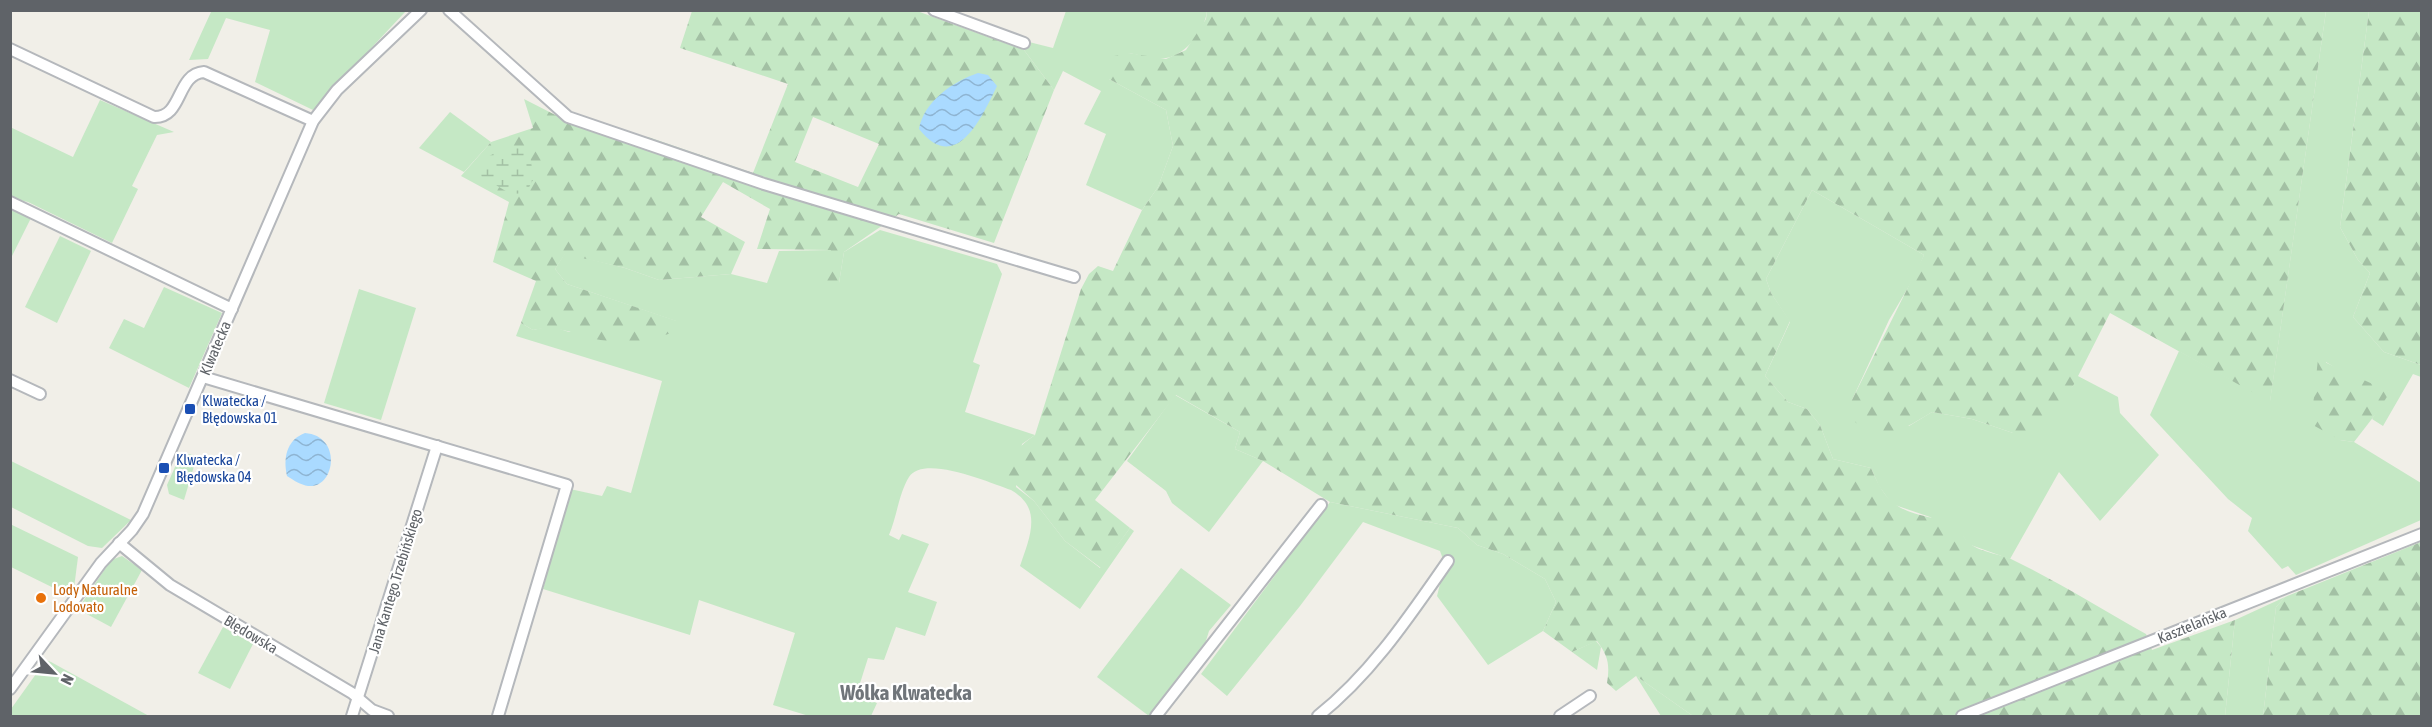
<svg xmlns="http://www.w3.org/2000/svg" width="2432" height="727" font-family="'Asap Condensed',sans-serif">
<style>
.green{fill:#c5e8c5}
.forest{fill:url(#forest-firs);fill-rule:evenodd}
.wetland{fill:url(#wetland-marsh)}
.water{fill:url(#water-waves)}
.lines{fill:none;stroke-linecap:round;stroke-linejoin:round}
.minor-casing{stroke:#b5b8bc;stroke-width:14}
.minor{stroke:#fff;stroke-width:10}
.transit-dot{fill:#1a4fb4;stroke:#fff;stroke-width:2}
.food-dot{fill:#e8710a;stroke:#fff;stroke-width:2}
.labels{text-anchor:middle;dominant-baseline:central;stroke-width:4.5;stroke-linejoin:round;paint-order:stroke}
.street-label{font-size:15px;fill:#5f6368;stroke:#fff}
.transit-label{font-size:15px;fill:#164399;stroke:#fff;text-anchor:start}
.food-label{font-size:15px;fill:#c56008;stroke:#fff;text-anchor:start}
.district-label{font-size:21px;font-weight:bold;fill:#70757a;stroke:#fff}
</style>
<defs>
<pattern id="forest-firs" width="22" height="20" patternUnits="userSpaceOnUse" patternTransform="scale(1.5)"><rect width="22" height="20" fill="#c5e8c5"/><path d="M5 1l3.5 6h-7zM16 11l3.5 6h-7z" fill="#a3c0a4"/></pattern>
<pattern id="wetland-marsh" width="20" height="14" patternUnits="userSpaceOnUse" patternTransform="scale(1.5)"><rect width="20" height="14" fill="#c5e8c5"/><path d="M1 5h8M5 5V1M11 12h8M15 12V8" fill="none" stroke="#a3c0a4"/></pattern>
<pattern id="water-waves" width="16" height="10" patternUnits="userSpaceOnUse" patternTransform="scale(1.5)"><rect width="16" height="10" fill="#aadaff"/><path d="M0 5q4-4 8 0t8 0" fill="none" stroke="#8eb4d2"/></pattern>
</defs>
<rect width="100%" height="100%" fill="#f1efe8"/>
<g class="green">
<path d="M 206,11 L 406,11 L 313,110 L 255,82 L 270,30 L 226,18 L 208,59 L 189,60 L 211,12 Z"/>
<path d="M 1066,11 L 1207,11 C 1205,30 1186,55 1166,58 C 1156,60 1140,55 1129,53 L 1109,79 L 1166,110 L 1173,146 L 1158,187 L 1142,210 L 1086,185 L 1106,134 L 1084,124 L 1101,91 L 1063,71 L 1054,90 L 1024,50 L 1029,42 L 1053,48 Z"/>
<path d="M 2326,11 L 2369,11 L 2340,227 L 2358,260 L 2370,273 L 2353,317 L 2384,352 L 2421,365 L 2421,377 L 2413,374 L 2383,426 L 2372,419 L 2389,392 L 2345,374 L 2326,362 L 2340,440 L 2354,442 L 2421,483 L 2421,520 L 2296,575 L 2288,566 L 2282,569 L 2248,531 L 2252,518 L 2228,499 L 2150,415 L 2179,351 L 2270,401 Z"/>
<path d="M 100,100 L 174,132 L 157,135 L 132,186 L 138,189 L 112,243 L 28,202 L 11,198 L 10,127 L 73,157 Z"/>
<path d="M 450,112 L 491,142 L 464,172 L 419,148 Z"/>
<path d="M 1812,190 L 1924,255 L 1916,274 L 1889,320 L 1852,400 L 1909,426 L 1932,412 L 1972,419 L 2013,433 L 2073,386 L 2076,375 L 2118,397 L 2120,413 L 2159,455 L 2100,521 L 2059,472 L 2010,559 L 1968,544 L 1963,536 L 1930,517 L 1892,504 L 1879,486 L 1871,468 L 1833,459 L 1820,425 L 1807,409 L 1788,402 L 1765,376 L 1790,322 L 1771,293 L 1766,279 Z"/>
<path d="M 11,210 L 32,216 L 11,258 Z"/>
<path d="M 880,230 L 997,264 L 1002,274 L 973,362 L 980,365 L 965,412 L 1035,435 L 1022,444 L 1016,487 L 1034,501 L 1065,541 L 1100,568 L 1130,528 L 1134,531 L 1080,609 L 1020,566 C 1030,537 1043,508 1011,490 C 990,483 924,454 909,477 C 899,493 897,516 889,535 L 899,540 L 902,534 L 929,544 L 908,592 L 937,602 L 925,636 L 896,627 L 884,660 L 868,658 L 856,696 L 877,703 L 871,716 L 809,716 L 773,705 L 795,633 L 699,600 L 690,635 L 543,589 L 570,489 L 602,496 L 607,486 L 631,493 L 662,381 L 516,336 L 521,323 L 533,330 L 551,326 L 569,332 L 676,321 L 567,284 L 555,269 L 565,253 L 625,268 L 659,280 L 731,274 L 767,283 L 779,251 L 832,250 L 839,283 L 844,252 Z"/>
<path d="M 60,236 L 91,251 L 57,323 L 25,307 Z"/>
<path d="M 164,287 L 222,313 L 189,388 L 109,348 L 124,319 L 144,328 Z"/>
<path d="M 359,289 L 416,308 L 381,420 L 324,403 Z"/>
<path d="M 1175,395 L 1240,432 L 1235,449 L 1263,461 L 1209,532 L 1172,503 L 1166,491 L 1127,461 Z"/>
<path d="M 189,454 L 197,456 L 184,500 L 169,494 L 167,485 L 179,458 Z"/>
<path d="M 11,461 L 131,520 L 102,548 L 88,546 L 11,507 Z"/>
<path d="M 1330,502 L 1458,528 L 1477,545 L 1503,554 L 1545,579 L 1556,602 L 1543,631 L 1488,665 L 1437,596 L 1440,584 L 1433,573 L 1443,559 L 1440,551 L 1363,522 L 1300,606 L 1227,696 L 1201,674 Z"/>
<path d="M 10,524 L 78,557 L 74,588 L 68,595 L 11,567 Z"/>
<path d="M 122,556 L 142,570 L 111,627 L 83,612 L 80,606 L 111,560 Z"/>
<path d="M 1181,568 L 1231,605 L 1209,631 L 1204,647 L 1153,716 L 1149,716 L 1097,677 Z"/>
<path d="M 2285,597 L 2276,607 L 2263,716 L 2225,716 L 2235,620 Z"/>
<path d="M 223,627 L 253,644 L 230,689 L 198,673 Z"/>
<path d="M 1596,641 L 1601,647 L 1597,670 L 1572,652 Z"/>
<path d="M 46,660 L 51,662 L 149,716 L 11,716 L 11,709 Z"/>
<path d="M 1636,676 L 1693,716 L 1661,716 Z"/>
</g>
<g class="forest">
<path d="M 692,11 L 917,11 L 1024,50 L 1054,90 L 994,243 L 899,214 L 844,252 L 839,283 L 823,283 L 831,250 L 757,249 L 770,209 L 723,182 L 701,217 L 745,242 L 731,274 L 659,280 L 625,268 L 565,254 L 555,269 L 567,284 L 677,321 L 671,333 C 651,341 627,344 606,341 C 578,337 562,324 533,330 L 521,323 L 536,281 L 493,262 L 509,202 L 461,176 L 491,142 L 533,128 L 524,99 L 575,125 L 645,145 L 648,137 L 753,173 L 788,84 L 680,48 ZM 813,117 L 879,144 L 858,187 L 795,162 Z"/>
<path d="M 1207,11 L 2326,11 L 2270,402 L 2110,313 L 2073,386 L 2031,436 L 2013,433 L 1972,419 L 1932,412 C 1901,431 1878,447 1849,416 L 1852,400 L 1924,255 L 1812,190 L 1766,279 L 1771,293 L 1790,321 L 1765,376 L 1788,402 L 1807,409 L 1820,425 L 1833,459 L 1871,468 C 1886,503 1896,510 1933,518 C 1944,520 1954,522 1962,530 C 1964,551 1995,552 2011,559 C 2057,581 2101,609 2146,634 L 2152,650 L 2235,620 L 2225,716 L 1693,716 L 1636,676 L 1616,691 L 1607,683 C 1610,664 1608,656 1597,641 L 1572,652 L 1543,631 L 1556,602 L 1545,579 L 1503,554 L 1477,545 L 1458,528 L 1330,502 L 1263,461 L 1235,449 L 1240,432 L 1176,395 L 1095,500 L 1130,528 L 1101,568 L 1065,541 L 1034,501 L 1006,476 C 1009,456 1019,446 1035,435 L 1081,289 L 1089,274 L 1098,266 L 1113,271 L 1142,210 L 1158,187 L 1173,146 L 1166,110 L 1109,79 L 1104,58 L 1129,53 L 1166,59 L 1186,50 L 1206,19 Z"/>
<path d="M 2369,11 L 2421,11 L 2421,365 L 2384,352 L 2353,317 L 2370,273 L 2358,260 L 2340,227 Z"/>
<path d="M 2318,359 L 2390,392 L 2378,411 L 2354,442 L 2340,440 L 2311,424 Z"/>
<path d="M 2421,542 L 2421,716 L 2263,716 L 2276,607 L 2285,597 Z"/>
</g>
<path class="wetland" d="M 518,146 L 530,157 L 534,178 L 526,193 L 511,194 L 477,174 C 483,154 500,150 518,146 Z"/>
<g class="water">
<path d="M 978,73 L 988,75 L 997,86 C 982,117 956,176 919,129 C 924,101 954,81 978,73 Z"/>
<path d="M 305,433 C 343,436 335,489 308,486 C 301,485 293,480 287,476 C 283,459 286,440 305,433 Z"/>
</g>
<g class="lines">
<defs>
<g id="minor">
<path d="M 449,10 L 568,117 L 764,184 L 1074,277"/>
<path d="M 934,10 L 1024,43"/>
<path d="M 10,49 L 154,117 C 183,118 176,74 204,72 L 313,121"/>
<path d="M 10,202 L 232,309"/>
<path d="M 203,377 L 567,485 L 498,716"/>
<path d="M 10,380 L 40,394"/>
<path d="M 119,543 L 170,585 L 352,693 L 372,710 L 388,716"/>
<path d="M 10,689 L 101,563 L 132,530 L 143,514 L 313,121 L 337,90 L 421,10"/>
<path d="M 352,716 L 437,446"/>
<path d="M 1156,716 L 1321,505"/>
<path d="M 1318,716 C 1371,674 1409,617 1448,561"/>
<path d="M 1560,716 L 1590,696"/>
<path d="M 1962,716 L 2422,534"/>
</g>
</defs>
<use href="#minor" class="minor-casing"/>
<use href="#minor" class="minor"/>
</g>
<g class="transit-dot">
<rect x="184" y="403" width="12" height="12" rx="3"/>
<rect x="158" y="462" width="12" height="12" rx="3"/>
</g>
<circle class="food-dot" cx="41" cy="598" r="6"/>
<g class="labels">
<g class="street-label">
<text transform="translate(215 348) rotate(-67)">Klwatecka</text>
<text transform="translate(395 581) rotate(-73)">Jana Kantego Trzebińskiego</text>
<text transform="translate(2192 625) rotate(-22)">Kasztelańska</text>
<text transform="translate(251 634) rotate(31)">Błędowska</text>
</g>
<g class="transit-label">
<text x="202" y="400">Klwatecka /<tspan x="202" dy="17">Błędowska 01</tspan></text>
<text x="176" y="459">Klwatecka /<tspan x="176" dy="17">Błędowska 04</tspan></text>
</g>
<g class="food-label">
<text x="53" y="589">Lody Naturalne<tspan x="53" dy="17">Lodovato</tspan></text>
</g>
<g class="district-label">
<text x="906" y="692">Wólka Klwatecka</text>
</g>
</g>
<rect width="2432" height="727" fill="none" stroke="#5f6368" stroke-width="24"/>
<g transform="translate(54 673) rotate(116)" stroke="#ffffff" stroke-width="4.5" paint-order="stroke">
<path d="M0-4.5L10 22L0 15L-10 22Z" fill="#5f6368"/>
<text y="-9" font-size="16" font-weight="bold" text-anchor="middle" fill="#5f6368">N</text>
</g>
</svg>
